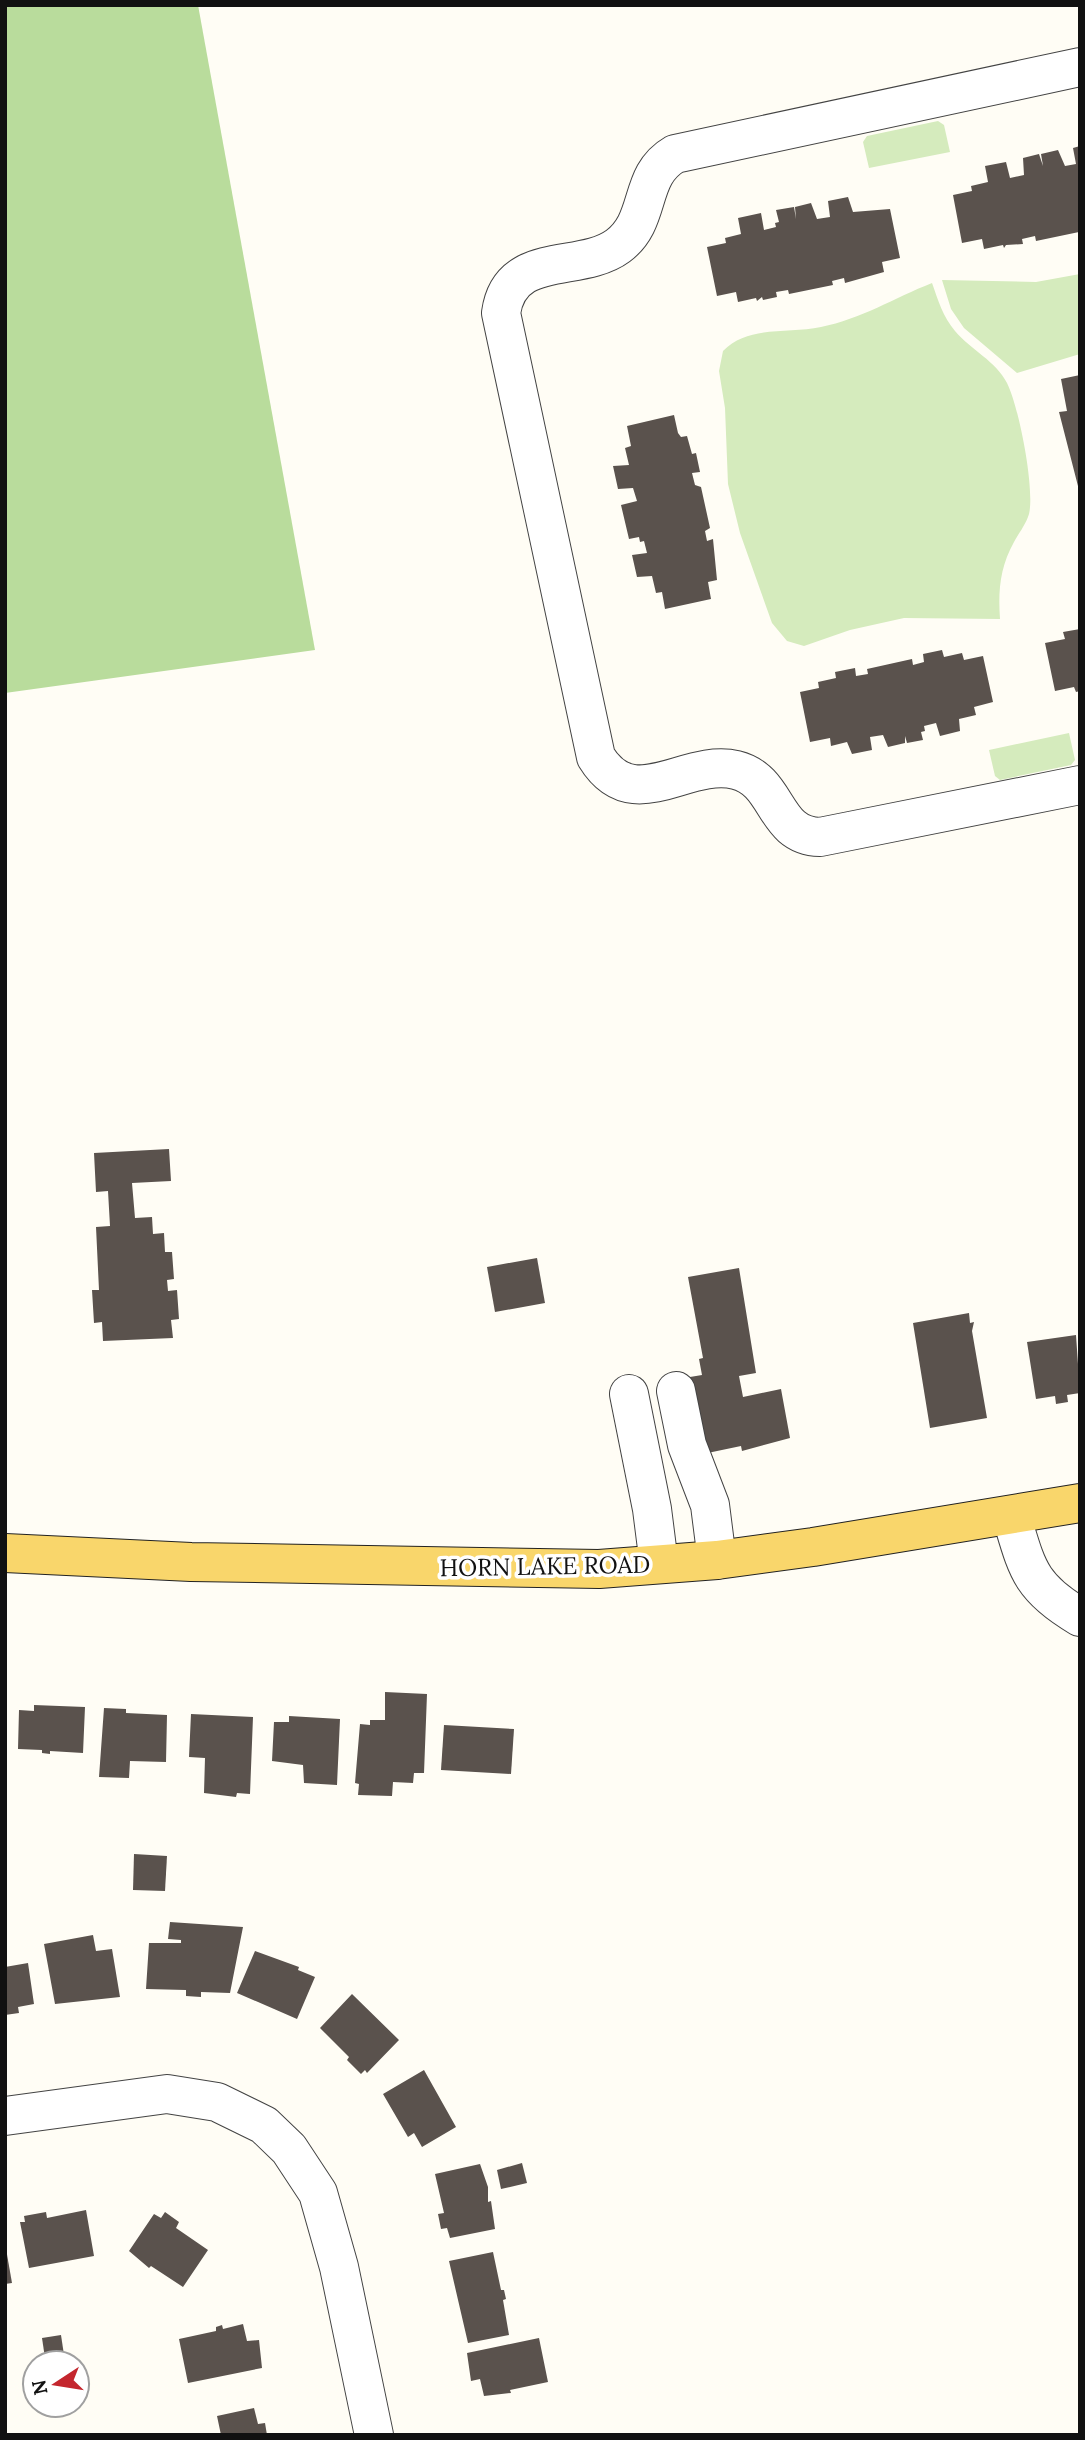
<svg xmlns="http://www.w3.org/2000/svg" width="1085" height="2440" font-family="Lora,serif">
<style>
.green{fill:#d5ebbd}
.forest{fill:#b9dc9c}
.building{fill:#5a524d}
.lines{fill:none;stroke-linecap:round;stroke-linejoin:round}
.minor-casing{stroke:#444;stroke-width:40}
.major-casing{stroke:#222;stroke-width:40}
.minor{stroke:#fff;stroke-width:38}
.major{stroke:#f9d66b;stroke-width:38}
.labels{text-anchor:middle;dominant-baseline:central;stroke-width:7;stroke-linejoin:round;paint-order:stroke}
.street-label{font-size:24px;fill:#111;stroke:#fff}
</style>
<rect width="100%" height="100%" fill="#fffdf5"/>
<g class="green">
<path d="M 938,121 L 944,125 L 950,152 L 869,168 L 863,142 L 867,136 Z"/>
<path d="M 1080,274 L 1080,354 L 1017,373 L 964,328 L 951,309 L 942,280 L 1036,282 Z"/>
<path d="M 932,283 C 938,300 943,317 955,331 C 971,350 996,361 1007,383 C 1019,407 1035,489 1029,514 C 1026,524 1019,533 1014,542 C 1000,567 998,591 1000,619 L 904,618 L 850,630 L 804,646 L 787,641 L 772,623 L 740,533 L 728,484 L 725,408 L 719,371 L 723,351 C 748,325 788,334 821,327 C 861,319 894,298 932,283 Z"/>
<path d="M 1069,733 L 1075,760 L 1071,765 L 1000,780 L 995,776 L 989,750 Z"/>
</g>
<path class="forest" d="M 5,5 L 198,5 L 315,650 L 5,693 Z"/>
<g class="building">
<path d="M 1080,146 L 1079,232 L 1036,241 L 1035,236 L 1022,239 L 1023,244 L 1006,245 L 1004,248 L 1003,245 L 984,249 L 982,239 L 962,243 L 953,195 L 972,191 L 971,186 L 988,182 L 985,166 L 1006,162 L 1010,178 L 1024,175 L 1023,158 L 1039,154 L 1043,166 L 1041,154 L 1058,150 L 1065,166 L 1076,164 L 1073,148 Z"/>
<path d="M 848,197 L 853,212 L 890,209 L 900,258 L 882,262 L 884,272 L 845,283 L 844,278 L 832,281 L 833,285 L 789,294 L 788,290 L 776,292 L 777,297 L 763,300 L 762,297 L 757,301 L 756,298 L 738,302 L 736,292 L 717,296 L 707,247 L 726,243 L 725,238 L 741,234 L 738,218 L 761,213 L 764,230 L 776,227 L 775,223 L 779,222 L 776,210 L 794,207 L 796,219 L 795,207 L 811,203 L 817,219 L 830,217 L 828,201 Z"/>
<path d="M 1080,375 L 1080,490 L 1079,490 L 1059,412 L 1067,411 L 1061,379 Z"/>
<path d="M 674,415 L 678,433 L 681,437 L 687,436 L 692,454 L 696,453 L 700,472 L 692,473 L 695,485 L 701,487 L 710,528 L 705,531 L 707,541 L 713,539 L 717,580 L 708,582 L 711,599 L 665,609 L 662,592 L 656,593 L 652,576 L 637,577 L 632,555 L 647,553 L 644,541 L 640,542 L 639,537 L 629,539 L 621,505 L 637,501 L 633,488 L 618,489 L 613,466 L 629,465 L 625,448 L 631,446 L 627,426 Z"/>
<path d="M 1080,629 L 1080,691 L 1076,692 L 1074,687 L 1055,691 L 1045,643 L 1065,639 L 1063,632 Z"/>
<path d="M 942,650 L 944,657 L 962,653 L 964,660 L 983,656 L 993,702 L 974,707 L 976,715 L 959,719 L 960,731 L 940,736 L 936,723 L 924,726 L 925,731 L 921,732 L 923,740 L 907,743 L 905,736 L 905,743 L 888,747 L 883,735 L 870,737 L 872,750 L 852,754 L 847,742 L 831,746 L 830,738 L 810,742 L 800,692 L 819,688 L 818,682 L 836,678 L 835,672 L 855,668 L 856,676 L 868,674 L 867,669 L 912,659 L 913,665 L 924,662 L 923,654 Z"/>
<path d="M 169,1149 L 171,1181 L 132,1183 L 135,1218 L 152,1217 L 153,1234 L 164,1233 L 165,1252 L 172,1252 L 174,1279 L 167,1280 L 168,1291 L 177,1290 L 179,1319 L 171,1320 L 173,1338 L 103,1341 L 102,1322 L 94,1323 L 92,1290 L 99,1290 L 96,1227 L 110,1226 L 108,1191 L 96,1192 L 94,1153 Z"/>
<path d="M 537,1258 L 545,1303 L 495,1312 L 487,1267 Z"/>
<path d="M 739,1268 L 756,1373 L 739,1376 L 743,1397 L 781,1389 L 790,1438 L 742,1451 L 741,1446 L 698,1455 L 684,1378 L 702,1375 L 699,1359 L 703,1358 L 688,1277 Z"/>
<path d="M 969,1313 L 970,1323 L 974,1322 L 972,1331 L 987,1418 L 930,1428 L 913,1323 Z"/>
<path d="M 1076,1335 L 1080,1393 L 1067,1395 L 1068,1402 L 1056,1404 L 1055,1396 L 1036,1399 L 1027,1342 Z"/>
<path d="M 385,1692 L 427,1694 L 424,1773 L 414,1773 L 413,1783 L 393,1782 L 392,1796 L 358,1795 L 359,1784 L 355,1783 L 360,1724 L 370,1725 L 370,1720 L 385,1720 Z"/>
<path d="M 34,1705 L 85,1707 L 83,1753 L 50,1751 L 50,1754 L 42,1753 L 42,1750 L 18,1749 L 19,1710 L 34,1711 Z"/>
<path d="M 104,1708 L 126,1709 L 126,1713 L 167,1715 L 166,1762 L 130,1761 L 129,1778 L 99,1777 Z"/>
<path d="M 191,1714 L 253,1717 L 250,1794 L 237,1793 L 236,1797 L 204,1793 L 205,1758 L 189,1757 Z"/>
<path d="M 289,1716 L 340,1719 L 337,1785 L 304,1783 L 303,1765 L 272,1761 L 274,1722 L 289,1722 Z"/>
<path d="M 444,1725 L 514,1729 L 511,1774 L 441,1770 Z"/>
<path d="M 134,1854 L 167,1856 L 165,1891 L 133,1890 Z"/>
<path d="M 170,1922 L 243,1927 L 230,1993 L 201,1992 L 201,1997 L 186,1996 L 186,1990 L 146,1989 L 149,1943 L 181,1943 L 181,1940 L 168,1939 Z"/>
<path d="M 93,1935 L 96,1951 L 112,1949 L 120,1997 L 55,2004 L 44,1944 Z"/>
<path d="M 255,1951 L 299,1967 L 298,1970 L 315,1977 L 297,2019 L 237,1993 Z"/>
<path d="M 28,1963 L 34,2004 L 18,2007 L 19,2013 L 5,2015 L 5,1967 Z"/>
<path d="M 352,1994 L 399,2040 L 367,2073 L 365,2070 L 361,2074 L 347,2060 L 349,2057 L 320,2028 Z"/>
<path d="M 424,2070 L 456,2127 L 422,2147 L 414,2133 L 408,2137 L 383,2094 Z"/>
<path d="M 522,2163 L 527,2183 L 501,2189 L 497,2170 Z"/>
<path d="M 480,2164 L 488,2187 L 488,2202 L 491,2201 L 495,2229 L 450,2238 L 447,2228 L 441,2229 L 438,2214 L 444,2213 L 435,2174 Z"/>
<path d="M 86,2210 L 94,2256 L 29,2268 L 20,2222 L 25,2222 L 24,2216 L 46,2212 L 47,2218 Z"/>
<path d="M 165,2212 L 179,2222 L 176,2228 L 208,2250 L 183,2287 L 151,2266 L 149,2268 L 129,2251 L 154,2214 L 161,2218 Z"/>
<path d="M 5,2243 L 12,2283 L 5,2284 Z"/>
<path d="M 493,2252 L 501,2290 L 504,2290 L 506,2299 L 503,2300 L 509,2335 L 468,2343 L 449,2261 Z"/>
<path d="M 243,2324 L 247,2341 L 259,2340 L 262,2368 L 188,2383 L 179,2339 L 216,2331 L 216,2327 L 222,2325 L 223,2329 Z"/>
<path d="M 61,2335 L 64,2355 L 45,2358 L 42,2338 Z"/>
<path d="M 539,2338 L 548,2382 L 510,2390 L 511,2393 L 484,2396 L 480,2379 L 471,2381 L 467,2353 Z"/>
<path d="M 254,2408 L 258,2424 L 265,2423 L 267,2435 L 221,2435 L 217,2416 Z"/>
</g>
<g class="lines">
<defs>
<g id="minor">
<path d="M 1080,67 L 675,154 C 637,176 653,220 618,246 C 580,274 510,249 501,313 L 596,757 C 633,817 685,758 736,770 C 780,781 772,836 820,837 L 1080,785"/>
<path d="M 676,1391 L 687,1445 L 710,1505 L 717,1560"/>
<path d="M 629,1394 L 652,1509 L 659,1564"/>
<path d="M 1011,1515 C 1027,1568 1029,1587 1080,1617"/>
<path d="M 5,2116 L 167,2094 L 217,2102 L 264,2125 L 289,2149 L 318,2193 L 339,2267 L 374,2435"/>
</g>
<path id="major" d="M 5,1553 L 191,1562 L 599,1569 L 717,1560 L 813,1547 L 1080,1503"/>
</defs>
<use href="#minor" class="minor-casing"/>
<use href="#major" class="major-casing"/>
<use href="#minor" class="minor"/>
<use href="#major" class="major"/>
</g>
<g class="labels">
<g class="street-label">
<text transform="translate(545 1566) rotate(-1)">HORN LAKE ROAD</text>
</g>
</g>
<rect width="1085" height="2440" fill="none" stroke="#111111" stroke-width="14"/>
<g transform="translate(56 2384) rotate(258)"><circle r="33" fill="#ffffff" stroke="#a0a0a0" stroke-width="2"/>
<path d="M0-5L12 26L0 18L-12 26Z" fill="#c4262e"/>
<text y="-10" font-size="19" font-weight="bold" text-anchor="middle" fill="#111111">N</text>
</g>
</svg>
